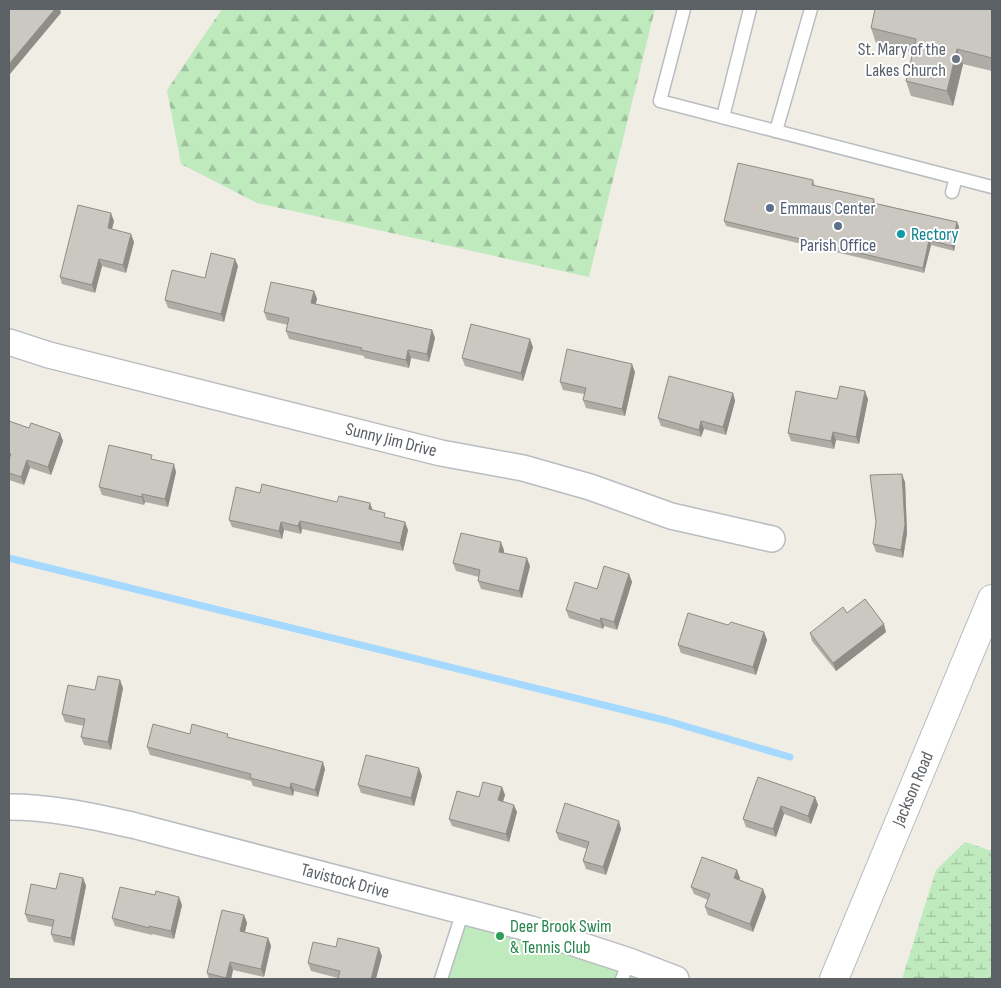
<svg xmlns="http://www.w3.org/2000/svg" width="1001" height="988" font-family="'Sofia Sans Condensed',sans-serif">
<style>
.grass{fill:#bfeabe}
.forest{fill:url(#forest-firs)}
.wetland{fill:url(#wetland-marsh)}
.lines{fill:none;stroke-linecap:round;stroke-linejoin:round}
.stream{stroke:#a5d9ff;stroke-width:7}
.lane-casing{stroke:#b9bcc1;stroke-width:15}
.street-casing{stroke:#b9bcc1;stroke-width:28}
.secondary-casing{stroke:#b8bcc2;stroke-width:30}
.lane{stroke:#fff;stroke-width:12}
.street{stroke:#fff;stroke-width:25}
.secondary{stroke:#fff;stroke-width:28}
.wall{fill:#afaca6}
.shaded-wall{fill:#8e8c87}
.building{fill:#cbc8c1;stroke:#8e8c87}
.worship-dot{fill:#6b7280;stroke:#fff;stroke-width:2}
.service-dot{fill:#5c6f8a;stroke:#fff;stroke-width:2}
.culture-dot{fill:#0f9aa8;stroke:#fff;stroke-width:2}
.leisure-dot{fill:#2e9e5b;stroke:#fff;stroke-width:2}
.labels{text-anchor:middle;dominant-baseline:central;stroke-width:4;stroke-linejoin:round;paint-order:stroke}
.worship-label{font-size:18px;fill:#5b616d;stroke:#fff;text-anchor:end}
.service-label{font-size:18px;fill:#4e5e75;stroke:#fff;text-anchor:start}
.culture-label{font-size:18px;fill:#0d838f;stroke:#fff;text-anchor:start}
.street-label{font-size:18px;fill:#5c6166;stroke:#fff}
.leisure-label{font-size:18px;fill:#27864d;stroke:#fff;text-anchor:start}
</style>
<defs>
<pattern id="forest-firs" width="22" height="20" patternUnits="userSpaceOnUse" patternTransform="scale(1.25)"><rect width="22" height="20" fill="#bfeabe"/><path d="M5 1l3.5 6h-7zM16 11l3.5 6h-7z" fill="#9ec19e"/></pattern>
<pattern id="wetland-marsh" width="20" height="14" patternUnits="userSpaceOnUse" patternTransform="scale(1.25)"><rect width="20" height="14" fill="#bfeabe"/><path d="M1 5h8M5 5V1M11 12h8M15 12V8" fill="none" stroke="#9ec19e"/></pattern>
</defs>
<rect width="100%" height="100%" fill="#f0ede4"/>
<path class="grass" d="M 463,911 L 676,979 L 437,979 Z"/>
<path class="forest" d="M 222,9 L 655,9 L 589,277 L 257,203 L 181,164 L 167,90 Z"/>
<path class="wetland" d="M 965,842 L 992,851 L 992,979 L 902,979 L 936,870 Z"/>
<g class="lines">
<path class="stream" d="M 9,558 L 668,721 L 790,757"/>
<defs>
<g id="lane">
<path d="M 684,9 L 660,101 L 992,187"/>
<path d="M 723,117 L 750,9"/>
<path d="M 776,131 L 811,9"/>
<path d="M 952,192 L 956,178"/>
<path d="M 441,979 L 463,911"/>
<path d="M 622,979 L 629,961"/>
</g>
<g id="street">
<path d="M 9,342 L 49,355 L 441,453 L 523,468 L 590,487 L 671,516 L 772,539"/>
<path d="M 9,807 C 50,807 92,816 132,825 L 531,929 L 629,961 L 676,979"/>
</g>
<path id="secondary" d="M 834,979 L 992,599"/>
</defs>
<use href="#lane" class="lane-casing"/>
<use href="#street" class="street-casing"/>
<use href="#secondary" class="secondary-casing"/>
<use href="#lane" class="lane"/>
<use href="#street" class="street"/>
<use href="#secondary" class="secondary"/>
</g>
<g class="wall">
<path d="M 992,9 L 992,71 L 963,64 L 953,106 L 911,96 L 906,81 L 913,52 L 876,43 L 871,28 Z"/>
<path d="M 813,180 L 815,186 L 874,199 L 875,203 L 957,222 L 959,227 L 954,251 L 931,245 L 924,273 L 726,226 L 724,221 Z"/>
<path d="M 114,221 L 112,229 L 134,242 L 126,273 L 102,266 L 95,293 L 62,284 L 60,277 Z"/>
<path d="M 238,266 L 224,322 L 168,308 L 165,300 L 205,278 Z"/>
<path d="M 314,291 L 317,299 L 315,304 L 432,330 L 435,338 L 429,362 L 411,358 L 409,368 L 364,358 L 364,356 L 289,339 L 286,331 L 288,325 L 267,320 L 264,312 Z"/>
<path d="M 533,347 L 523,381 L 465,366 L 462,358 Z"/>
<path d="M 635,372 L 625,416 L 586,408 L 583,400 L 584,394 L 563,390 L 560,382 Z"/>
<path d="M 733,393 L 735,401 L 726,435 L 704,429 L 701,437 L 661,426 L 658,418 Z"/>
<path d="M 837,399 L 868,399 L 859,444 L 836,440 L 834,449 L 791,441 L 788,433 Z"/>
<path d="M 9,421 L 29,428 L 60,433 L 63,441 L 51,475 L 30,468 L 24,485 L 9,480 Z"/>
<path d="M 153,459 L 176,472 L 168,507 L 145,502 L 144,505 L 102,495 L 99,487 Z"/>
<path d="M 905,482 L 907,533 L 903,558 L 876,552 L 873,544 Z"/>
<path d="M 260,493 L 373,510 L 408,530 L 403,551 L 302,529 L 301,534 L 284,530 L 282,539 L 232,527 L 229,520 Z"/>
<path d="M 504,550 L 504,553 L 530,566 L 522,598 L 481,589 L 478,581 L 479,577 L 456,571 L 453,563 Z"/>
<path d="M 629,574 L 632,582 L 617,630 L 604,626 L 603,629 L 569,618 L 566,610 L 597,589 Z"/>
<path d="M 764,632 L 767,640 L 756,675 L 681,653 L 678,645 Z"/>
<path d="M 886,632 L 836,671 L 812,641 L 810,633 Z"/>
<path d="M 123,688 L 111,750 L 84,745 L 81,737 L 84,726 L 65,722 L 62,714 L 95,690 Z"/>
<path d="M 190,734 L 229,738 L 325,769 L 318,797 L 294,791 L 293,796 L 253,786 L 251,781 L 150,755 L 147,747 Z"/>
<path d="M 422,776 L 414,806 L 361,793 L 358,785 Z"/>
<path d="M 758,777 L 815,797 L 818,805 L 811,824 L 784,814 L 776,837 L 746,827 L 743,819 Z"/>
<path d="M 502,787 L 505,795 L 503,801 L 517,812 L 509,842 L 452,826 L 449,819 L 479,797 Z"/>
<path d="M 621,829 L 606,875 L 586,869 L 583,861 L 587,849 L 559,840 L 556,832 Z"/>
<path d="M 83,878 L 86,886 L 74,946 L 54,942 L 51,934 L 52,927 L 28,922 L 25,914 L 56,889 Z"/>
<path d="M 740,878 L 739,880 L 766,897 L 753,932 L 708,915 L 705,907 L 708,900 L 694,894 L 691,887 Z"/>
<path d="M 182,905 L 174,939 L 152,934 L 152,935 L 115,926 L 112,918 Z"/>
<path d="M 244,915 L 247,923 L 245,932 L 268,938 L 271,946 L 264,977 L 233,970 L 231,979 L 209,979 L 207,973 Z"/>
<path d="M 336,947 L 382,956 L 338,978 L 311,971 L 308,963 Z"/>
</g>
<g class="shaded-wall">
<path d="M 55,9 L 60,9 L 61,13 L 10,74 L 9,71 L 9,64 Z"/>
<path d="M 957,49 L 963,64 L 953,106 L 947,91 Z"/>
<path d="M 111,213 L 114,221 L 110,236 L 108,228 Z"/>
<path d="M 957,222 L 959,227 L 954,251 L 952,246 Z"/>
<path d="M 131,234 L 134,242 L 126,273 L 123,265 Z"/>
<path d="M 929,240 L 931,245 L 924,273 L 923,268 Z"/>
<path d="M 99,259 L 102,266 L 95,293 L 92,285 Z"/>
<path d="M 235,259 L 238,266 L 224,322 L 221,314 Z"/>
<path d="M 314,291 L 317,299 L 314,311 L 311,303 Z"/>
<path d="M 432,330 L 435,338 L 429,362 L 427,354 Z"/>
<path d="M 530,339 L 533,347 L 523,381 L 521,373 Z"/>
<path d="M 408,350 L 411,358 L 409,368 L 406,360 Z"/>
<path d="M 632,364 L 635,372 L 625,416 L 622,409 Z"/>
<path d="M 865,391 L 868,399 L 859,444 L 856,437 Z"/>
<path d="M 733,393 L 735,401 L 726,435 L 723,427 Z"/>
<path d="M 701,421 L 704,429 L 701,437 L 699,430 Z"/>
<path d="M 833,432 L 836,440 L 834,449 L 831,441 Z"/>
<path d="M 60,433 L 63,441 L 51,475 L 48,467 Z"/>
<path d="M 27,460 L 30,468 L 24,485 L 21,477 Z"/>
<path d="M 174,464 L 176,472 L 168,507 L 165,499 Z"/>
<path d="M 902,474 L 905,482 L 907,533 L 903,558 L 901,550 Z"/>
<path d="M 142,494 L 145,502 L 144,505 L 142,497 Z"/>
<path d="M 370,503 L 373,511 L 369,509 Z"/>
<path d="M 300,521 L 302,529 L 301,534 L 298,526 Z"/>
<path d="M 281,522 L 284,530 L 282,539 L 279,531 Z"/>
<path d="M 405,522 L 408,530 L 403,551 L 400,543 Z"/>
<path d="M 501,542 L 504,550 L 502,559 L 499,552 Z"/>
<path d="M 527,558 L 530,566 L 522,598 L 519,591 Z"/>
<path d="M 629,574 L 632,582 L 617,630 L 614,622 Z"/>
<path d="M 601,618 L 604,626 L 603,629 L 600,621 Z"/>
<path d="M 884,624 L 886,632 L 836,671 L 833,663 Z"/>
<path d="M 764,632 L 767,640 L 756,675 L 753,667 Z"/>
<path d="M 120,680 L 123,688 L 111,750 L 108,742 Z"/>
<path d="M 323,762 L 325,769 L 318,797 L 315,790 Z"/>
<path d="M 419,768 L 422,776 L 414,806 L 411,798 Z"/>
<path d="M 291,783 L 294,791 L 293,796 L 290,788 Z"/>
<path d="M 502,787 L 505,795 L 501,808 L 498,800 Z"/>
<path d="M 815,797 L 818,805 L 811,824 L 808,816 Z"/>
<path d="M 514,805 L 517,812 L 509,842 L 506,834 Z"/>
<path d="M 781,806 L 784,814 L 776,837 L 773,829 Z"/>
<path d="M 619,821 L 621,829 L 606,875 L 603,867 Z"/>
<path d="M 737,870 L 740,878 L 737,886 L 734,878 Z"/>
<path d="M 83,878 L 86,886 L 74,946 L 71,938 Z"/>
<path d="M 763,889 L 766,897 L 753,932 L 750,924 Z"/>
<path d="M 179,897 L 182,905 L 174,939 L 171,931 Z"/>
<path d="M 244,915 L 247,923 L 243,939 L 240,931 Z"/>
<path d="M 268,938 L 271,946 L 264,977 L 261,969 Z"/>
<path d="M 379,948 L 382,956 L 376,979 L 371,979 Z"/>
<path d="M 230,962 L 233,970 L 231,979 L 227,979 L 226,978 Z"/>
</g>
<g class="building">
<path d="M 11,9 L 55,9 L 9,64 L 9,11 Z"/>
<path d="M 875,9 L 992,9 L 992,58 L 957,49 L 947,91 L 906,81 L 916,39 L 871,28 Z"/>
<path d="M 738,163 L 813,180 L 812,185 L 874,199 L 873,203 L 957,222 L 952,246 L 929,240 L 923,268 L 724,221 Z"/>
<path d="M 78,205 L 111,213 L 108,228 L 131,234 L 123,265 L 99,259 L 92,285 L 60,277 Z"/>
<path d="M 211,253 L 235,259 L 221,314 L 165,300 L 172,270 L 205,278 Z"/>
<path d="M 271,282 L 314,291 L 311,303 L 432,330 L 427,354 L 408,350 L 406,360 L 361,350 L 362,348 L 286,331 L 289,318 L 264,312 Z"/>
<path d="M 471,324 L 530,339 L 521,373 L 462,358 Z"/>
<path d="M 567,349 L 632,364 L 622,409 L 583,400 L 586,388 L 560,382 Z"/>
<path d="M 669,376 L 733,393 L 723,427 L 701,421 L 699,430 L 658,418 Z"/>
<path d="M 840,386 L 865,391 L 856,437 L 833,432 L 831,441 L 788,433 L 796,391 L 837,399 Z"/>
<path d="M 9,421 L 29,428 L 31,423 L 60,433 L 48,467 L 27,460 L 21,477 L 9,473 L 9,459 L 11,454 L 9,453 Z"/>
<path d="M 109,445 L 152,455 L 151,459 L 174,464 L 165,499 L 142,494 L 142,497 L 99,487 Z"/>
<path d="M 902,474 L 905,525 L 901,550 L 873,544 L 876,522 L 870,475 Z"/>
<path d="M 262,484 L 337,502 L 339,496 L 370,503 L 369,509 L 385,513 L 384,517 L 405,522 L 400,543 L 300,521 L 298,526 L 281,522 L 279,531 L 229,520 L 236,487 L 260,493 Z"/>
<path d="M 461,533 L 501,542 L 499,552 L 527,558 L 519,591 L 478,581 L 480,570 L 453,563 Z"/>
<path d="M 604,566 L 629,574 L 614,622 L 601,618 L 600,621 L 566,610 L 575,582 L 597,589 Z"/>
<path d="M 865,599 L 884,624 L 833,663 L 810,633 L 843,607 L 847,613 Z"/>
<path d="M 688,613 L 728,625 L 731,622 L 764,632 L 753,667 L 678,645 Z"/>
<path d="M 98,676 L 120,680 L 108,742 L 81,737 L 85,719 L 62,714 L 68,685 L 95,690 Z"/>
<path d="M 153,724 L 190,734 L 192,724 L 228,734 L 227,737 L 323,762 L 315,790 L 291,783 L 290,788 L 250,778 L 251,774 L 147,747 Z"/>
<path d="M 366,755 L 419,768 L 411,798 L 358,785 Z"/>
<path d="M 758,777 L 815,797 L 808,816 L 781,806 L 773,829 L 743,819 Z"/>
<path d="M 483,782 L 502,787 L 498,800 L 514,805 L 506,834 L 449,819 L 457,791 L 479,797 Z"/>
<path d="M 565,803 L 619,821 L 603,867 L 583,861 L 589,842 L 556,832 Z"/>
<path d="M 702,857 L 737,870 L 734,878 L 763,889 L 750,924 L 705,907 L 710,894 L 691,887 Z"/>
<path d="M 60,873 L 83,878 L 71,938 L 51,934 L 54,920 L 25,914 L 31,884 L 56,889 Z"/>
<path d="M 120,887 L 155,895 L 156,891 L 179,897 L 171,931 L 149,926 L 149,928 L 112,918 Z"/>
<path d="M 222,910 L 244,915 L 240,931 L 268,938 L 261,969 L 230,962 L 226,978 L 207,973 Z"/>
<path d="M 338,938 L 379,948 L 371,979 L 338,979 L 340,971 L 308,963 L 313,942 L 336,947 Z"/>
</g>
<circle class="worship-dot" cx="956" cy="59" r="5"/>
<g class="service-dot">
<circle cx="770" cy="208" r="5"/>
<circle cx="838" cy="226" r="5"/>
</g>
<circle class="culture-dot" cx="901" cy="234" r="5"/>
<circle class="leisure-dot" cx="500" cy="936" r="5"/>
<g class="labels">
<g class="worship-label">
<text x="946" y="49">St. Mary of the<tspan x="946" dy="21">Lakes Church</tspan></text>
</g>
<g class="service-label">
<text x="780" y="208">Emmaus Center</text>
<text x="838" y="245" text-anchor="middle">Parish Office</text>
</g>
<g class="culture-label">
<text x="911" y="234">Rectory</text>
</g>
<g class="street-label">
<text transform="translate(391 440) rotate(14)">Sunny Jim Drive</text>
<text transform="translate(913 789) rotate(-67)">Jackson Road</text>
<text transform="translate(345 881) rotate(15)">Tavistock Drive</text>
</g>
<g class="leisure-label">
<text x="510" y="926">Deer Brook Swim<tspan x="510" dy="21">&amp; Tennis Club</tspan></text>
</g>
</g>
<rect width="1001" height="988" fill="none" stroke="#5c6166" stroke-width="20"/>
</svg>
